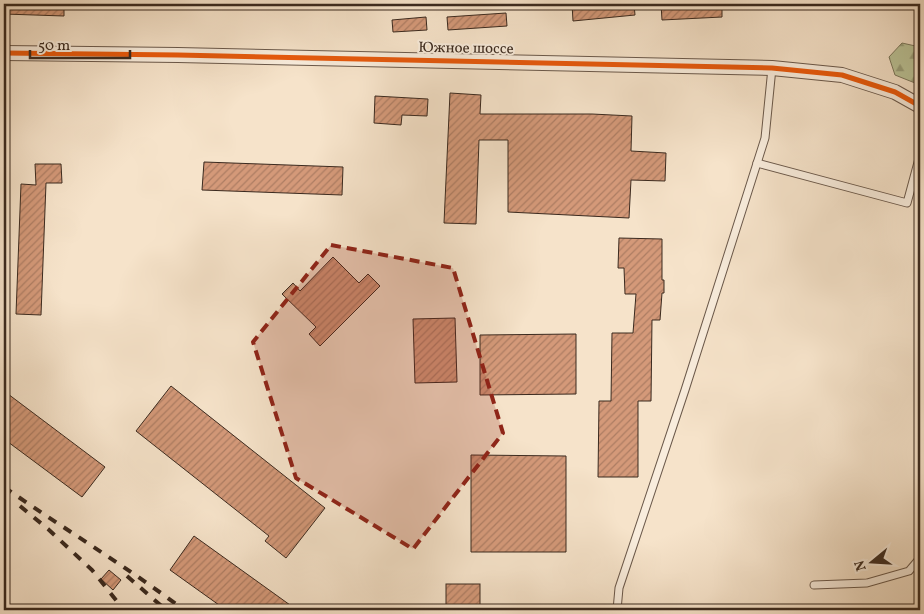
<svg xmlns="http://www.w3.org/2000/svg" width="924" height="614" font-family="Vollkorn,serif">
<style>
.forest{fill:url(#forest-firs);stroke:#7b775c}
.building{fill:url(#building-hatch);stroke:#3b2a1f}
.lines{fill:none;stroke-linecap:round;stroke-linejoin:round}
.lane-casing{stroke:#6a584a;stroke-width:9}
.street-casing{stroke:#6a584a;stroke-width:16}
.lane{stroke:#f9eddd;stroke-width:7}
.street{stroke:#f9eddd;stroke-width:14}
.rail{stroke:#3b2a1f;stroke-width:4;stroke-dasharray:9 9;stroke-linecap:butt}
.cycleway-casing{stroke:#f9eddd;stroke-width:8}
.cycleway{stroke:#e8590c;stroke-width:5}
.marked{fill:#8f2418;fill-opacity:0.2;stroke:#8f2418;stroke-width:4;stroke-dasharray:10 6;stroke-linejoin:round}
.labels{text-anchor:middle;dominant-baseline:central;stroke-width:4;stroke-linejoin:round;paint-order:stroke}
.street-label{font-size:15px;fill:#3b2a1f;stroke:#f9eddd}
</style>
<defs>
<pattern id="forest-firs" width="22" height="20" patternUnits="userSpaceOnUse" patternTransform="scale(1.25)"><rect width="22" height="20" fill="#bbc498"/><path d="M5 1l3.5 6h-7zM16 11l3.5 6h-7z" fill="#999f7b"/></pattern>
<pattern id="building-hatch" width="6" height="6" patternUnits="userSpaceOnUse" patternTransform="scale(1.25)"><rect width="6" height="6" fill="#d49979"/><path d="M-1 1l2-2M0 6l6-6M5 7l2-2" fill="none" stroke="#ad7d63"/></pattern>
</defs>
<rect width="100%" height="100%" fill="#f6e3ca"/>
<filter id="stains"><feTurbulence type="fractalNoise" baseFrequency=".004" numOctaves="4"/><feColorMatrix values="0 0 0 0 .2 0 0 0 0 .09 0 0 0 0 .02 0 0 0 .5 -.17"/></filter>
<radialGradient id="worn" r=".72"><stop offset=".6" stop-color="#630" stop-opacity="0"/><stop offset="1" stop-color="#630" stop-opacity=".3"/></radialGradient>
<path class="forest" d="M 902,43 L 920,47 L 920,85 L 895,75 L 889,57 Z"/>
<g class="building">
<path d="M 4,4 L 64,4 L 64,16 L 4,14 Z"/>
<path d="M 572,4 L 634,4 L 635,15 L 573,21 Z"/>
<path d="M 661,4 L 722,4 L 722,17 L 662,20 Z"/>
<path d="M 506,13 L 507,26 L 448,30 L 447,17 Z"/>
<path d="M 426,17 L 427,30 L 393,32 L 392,20 Z"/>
<path d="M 450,93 L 481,95 L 480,114 L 592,114 L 632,116 L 631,151 L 666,153 L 665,181 L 631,180 L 629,218 L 508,212 L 508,140 L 479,140 L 476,224 L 444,223 Z"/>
<path d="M 375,96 L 428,99 L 427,116 L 402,115 L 401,125 L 374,123 Z"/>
<path d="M 204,162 L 343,167 L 342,195 L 202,190 Z"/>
<path d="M 35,164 L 61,164 L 62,183 L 46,183 L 41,315 L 16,314 L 21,184 L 36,185 Z"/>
<path d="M 619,238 L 662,239 L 662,280 L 664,280 L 664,293 L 662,293 L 660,320 L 652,320 L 651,401 L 638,401 L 638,477 L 598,477 L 599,401 L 611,401 L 612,333 L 633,333 L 636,294 L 625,294 L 624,268 L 618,268 Z"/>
<path d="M 333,257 L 359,283 L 368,274 L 380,286 L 320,346 L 309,334 L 316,327 L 282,294 L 293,283 L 300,291 Z"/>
<path d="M 455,318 L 457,382 L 415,383 L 413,319 Z"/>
<path d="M 576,334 L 576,394 L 480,395 L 480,335 Z"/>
<path d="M 171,386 L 325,508 L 286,558 L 265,541 L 269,536 L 136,431 Z"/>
<path d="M 8,394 L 105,467 L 82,497 L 4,439 L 4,401 Z"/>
<path d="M 471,455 L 566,456 L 566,552 L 471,552 Z"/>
<path d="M 194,536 L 297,610 L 226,610 L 170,570 Z"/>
<path d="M 109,570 L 121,580 L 113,590 L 101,579 Z"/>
<rect x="446" y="584" width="34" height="26"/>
</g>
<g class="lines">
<defs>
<g id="lane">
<path d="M 757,163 L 907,203 L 920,155"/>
<path d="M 814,585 L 867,583 L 909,571 L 920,558"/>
<path d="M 617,610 L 619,588 L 685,390 L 765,138 L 772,68"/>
</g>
<path id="street" d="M 4,53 L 178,55 L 772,68 L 842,75 L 895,92 L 920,106"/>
</defs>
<use href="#lane" class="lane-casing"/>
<use href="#street" class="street-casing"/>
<use href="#lane" class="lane"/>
<use href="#street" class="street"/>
<g class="rail">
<path d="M 4,487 C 64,529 126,566 184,610"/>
<path d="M 20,506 L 48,529 L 92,570 L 124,610"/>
<path d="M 127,576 L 166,610"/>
</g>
<defs>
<path id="cycleway" d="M 4,53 L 178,55 L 772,68 L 842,75 L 895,92 L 920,106"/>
</defs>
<use href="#cycleway" class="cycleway-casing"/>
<use href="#cycleway" class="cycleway"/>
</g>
<path class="marked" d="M 331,245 L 453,268 L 503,433 L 413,549 L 296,478 L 253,342 Z"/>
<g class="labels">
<g class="street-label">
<text transform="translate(466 49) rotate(1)">Южное шоссе</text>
</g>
</g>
<rect width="924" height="614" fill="none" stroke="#f6e3ca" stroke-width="20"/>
<rect x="5" y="5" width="914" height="604" fill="none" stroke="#3b2a1f" stroke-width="2.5"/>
<rect x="10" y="10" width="904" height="594" fill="none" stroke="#3b2a1f"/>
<g transform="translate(872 562) rotate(252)" stroke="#f9eddd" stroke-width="4" paint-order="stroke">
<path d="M0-4L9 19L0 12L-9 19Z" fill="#3b2a1f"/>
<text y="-8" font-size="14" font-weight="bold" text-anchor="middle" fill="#3b2a1f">N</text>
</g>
<path d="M30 50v8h100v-8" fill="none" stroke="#3b2a1f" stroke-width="2.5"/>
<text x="38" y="50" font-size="15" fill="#3b2a1f" stroke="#f9eddd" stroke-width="4" paint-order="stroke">50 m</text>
<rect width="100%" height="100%" filter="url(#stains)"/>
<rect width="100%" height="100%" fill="url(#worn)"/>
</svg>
